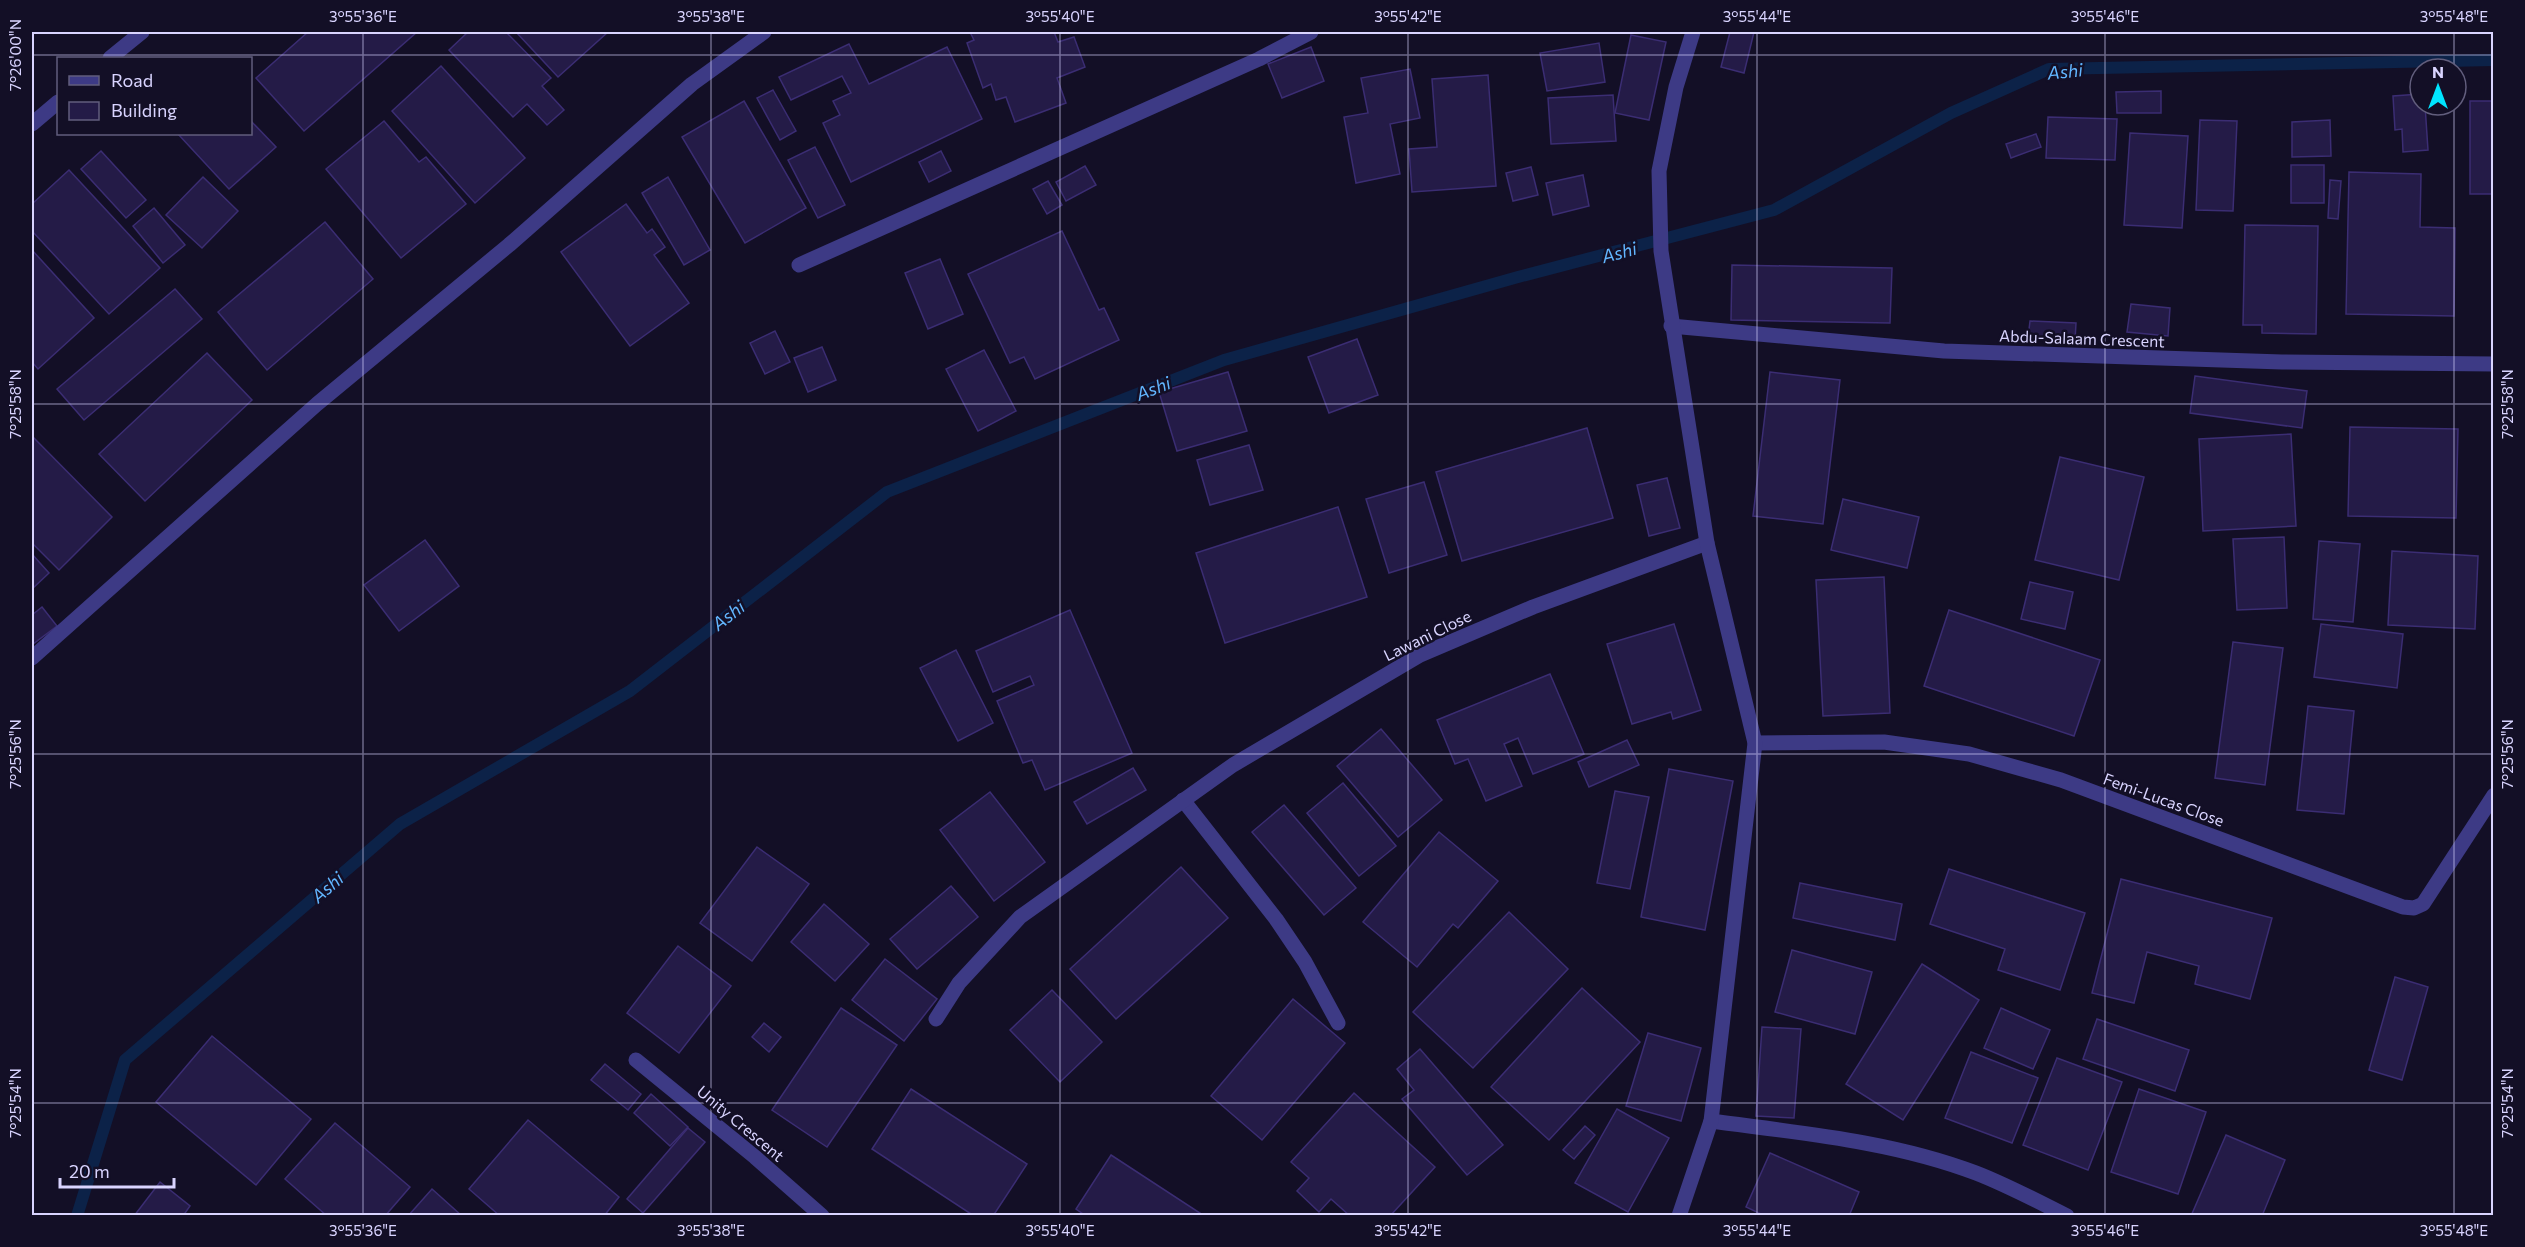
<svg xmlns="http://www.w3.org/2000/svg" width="2525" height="1247" font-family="Commissioner,sans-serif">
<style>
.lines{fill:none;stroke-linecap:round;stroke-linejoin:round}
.stream{stroke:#0c2248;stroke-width:12}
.building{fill:#241b47;stroke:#3b2d73;stroke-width:1.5}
.minor{stroke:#3d3a85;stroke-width:15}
.ticks{fill:none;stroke:#d9d4ff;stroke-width:1.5;stroke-opacity:0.45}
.labels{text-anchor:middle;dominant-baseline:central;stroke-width:5;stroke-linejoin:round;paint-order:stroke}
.street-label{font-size:16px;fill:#d9d4ff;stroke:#130f26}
.water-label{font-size:18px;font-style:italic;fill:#62b6ff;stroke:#130f26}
.neatline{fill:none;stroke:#d9d4ff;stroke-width:2}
.ticks-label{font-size:15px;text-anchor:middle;fill:#d9d4ff}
</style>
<rect width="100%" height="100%" fill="#130f26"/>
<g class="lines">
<path class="stream" d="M 77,1216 L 125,1060 L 400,824 L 630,691 L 887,492 L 1224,360 L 1518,277 L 1774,210 L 1951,113 L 2049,69 L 2494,60"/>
</g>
<g class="building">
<path d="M 308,32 L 417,32 L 304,131 L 256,78 Z"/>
<path d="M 468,32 L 506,32 L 551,78 L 542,86 L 564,110 L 547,125 L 527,104 L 513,117 L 449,50 Z"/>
<path d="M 516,32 L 608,32 L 558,77 Z"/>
<path d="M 970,32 L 1054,32 L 1058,42 L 1074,37 L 1085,67 L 1057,78 L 1066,103 L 1015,122 L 1006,97 L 996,100 L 991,84 L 983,88 L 967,43 L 974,40 Z"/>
<path d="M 1730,32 L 1754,32 L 1744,73 L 1721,67 Z"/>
<path d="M 1631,35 L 1666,42 L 1649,120 L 1615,113 Z"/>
<path d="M 1599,43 L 1605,82 L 1547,91 L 1540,53 Z"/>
<path d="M 849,44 L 869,84 L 947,47 L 982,119 L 851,182 L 823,123 L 840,115 L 833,101 L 851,93 L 842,76 L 791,100 L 779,77 Z"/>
<path d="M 1311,47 L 1324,81 L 1282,98 L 1268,64 Z"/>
<path d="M 441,66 L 525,158 L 475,203 L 392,111 Z"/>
<path d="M 1410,69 L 1420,118 L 1390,124 L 1400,174 L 1356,183 L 1344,117 L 1368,113 L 1361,78 Z"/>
<path d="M 1488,75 L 1496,186 L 1412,192 L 1409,149 L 1437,147 L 1432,79 Z"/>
<path d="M 773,90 L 796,131 L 780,140 L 757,98 Z"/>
<path d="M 2161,91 L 2161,113 L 2117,113 L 2116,92 Z"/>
<path d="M 2420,94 L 2420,105 L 2425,105 L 2428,150 L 2403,152 L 2402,129 L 2395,130 L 2393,96 Z"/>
<path d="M 1613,95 L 1616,141 L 1551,144 L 1548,98 Z"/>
<path d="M 744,101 L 806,208 L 745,243 L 682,137 Z"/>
<rect x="2470" y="101" width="24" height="93"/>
<path d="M 2048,117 L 2117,119 L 2115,160 L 2046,158 Z"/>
<path d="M 250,120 L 276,147 L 229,189 L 178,134 L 250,134 Z"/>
<path d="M 2200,120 L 2237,121 L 2233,211 L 2196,210 Z"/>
<path d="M 2330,120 L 2331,156 L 2292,157 L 2292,122 Z"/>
<path d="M 384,121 L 419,162 L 426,157 L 466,204 L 401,258 L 326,169 Z"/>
<path d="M 2130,133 L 2188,136 L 2182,228 L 2124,225 Z"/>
<path d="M 2036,134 L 2041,147 L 2011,158 L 2006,144 Z"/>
<path d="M 815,147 L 845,205 L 818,218 L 788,160 Z"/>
<path d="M 101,151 L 146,200 L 126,218 L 81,169 Z"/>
<path d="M 941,151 L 951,171 L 929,182 L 919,162 Z"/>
<rect x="2291" y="165" width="33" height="38"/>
<path d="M 1085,166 L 1096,185 L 1066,201 L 1056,182 Z"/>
<path d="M 1531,167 L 1538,195 L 1513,201 L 1506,173 Z"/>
<path d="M 69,170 L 160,268 L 109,314 L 32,231 L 32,204 Z"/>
<path d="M 2349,172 L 2421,174 L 2420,227 L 2455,228 L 2454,316 L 2346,314 Z"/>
<path d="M 1583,175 L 1589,206 L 1553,215 L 1546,183 Z"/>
<path d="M 203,177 L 238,211 L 202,248 L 166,215 Z"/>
<path d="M 668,177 L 710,250 L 684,265 L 642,193 Z"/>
<path d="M 2330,180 L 2341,181 L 2338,219 L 2328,218 Z"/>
<path d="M 1048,181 L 1062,205 L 1047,214 L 1033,189 Z"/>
<path d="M 626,204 L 647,233 L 652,229 L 665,247 L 654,255 L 689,303 L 630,346 L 561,252 Z"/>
<path d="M 154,208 L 185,245 L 163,263 L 133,226 Z"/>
<path d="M 325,222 L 373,279 L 267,370 L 218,312 Z"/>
<path d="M 2245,225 L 2318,226 L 2316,334 L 2262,333 L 2262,325 L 2243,325 Z"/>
<path d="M 1062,231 L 1099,310 L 1104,308 L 1119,340 L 1035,379 L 1024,357 L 1010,363 L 968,274 Z"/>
<path d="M 32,250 L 94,318 L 38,369 L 32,362 Z"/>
<path d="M 940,259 L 963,314 L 928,329 L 905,273 Z"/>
<path d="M 1732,265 L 1892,268 L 1890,323 L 1731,320 Z"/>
<path d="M 175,289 L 202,319 L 84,420 L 57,389 Z"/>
<path d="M 2131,304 L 2170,308 L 2168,336 L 2127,332 Z"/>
<path d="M 2030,321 L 2076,323 L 2075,341 L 2028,338 Z"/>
<path d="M 775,331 L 790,362 L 765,374 L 750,343 Z"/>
<path d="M 1357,339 L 1378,395 L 1329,413 L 1308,357 Z"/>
<path d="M 822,347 L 836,380 L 808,392 L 794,358 Z"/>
<path d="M 984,350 L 1016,411 L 978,431 L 946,369 Z"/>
<path d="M 207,353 L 252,400 L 145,501 L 99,454 Z"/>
<path d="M 1228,372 L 1247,431 L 1177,451 L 1159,392 Z"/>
<path d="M 1770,372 L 1840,380 L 1823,524 L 1753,516 Z"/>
<path d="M 2195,376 L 2307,391 L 2302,428 L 2190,413 Z"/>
<path d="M 2350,427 L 2458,429 L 2456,518 L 2348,516 Z"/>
<path d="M 1587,428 L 1613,518 L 1462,561 L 1436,472 Z"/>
<path d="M 2291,434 L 2296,526 L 2203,531 L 2199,439 Z"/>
<path d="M 32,436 L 112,517 L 59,570 L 32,543 Z"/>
<path d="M 1249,445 L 1263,490 L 1210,505 L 1197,460 Z"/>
<path d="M 2060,457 L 2144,477 L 2119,580 L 2035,560 Z"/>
<path d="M 1667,478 L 1680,528 L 1649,536 L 1637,485 Z"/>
<path d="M 1424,482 L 1447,555 L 1389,573 L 1366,499 Z"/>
<path d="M 1843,499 L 1919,517 L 1907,568 L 1831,550 Z"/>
<path d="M 1338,507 L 1367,597 L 1225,643 L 1196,553 Z"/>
<path d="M 2284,537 L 2287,608 L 2237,610 L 2233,539 Z"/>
<path d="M 425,540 L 459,586 L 399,631 L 364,585 Z"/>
<path d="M 2319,541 L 2360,544 L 2353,622 L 2313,619 Z"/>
<path d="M 2392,551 L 2478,556 L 2475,629 L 2388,625 Z"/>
<path d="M 32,554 L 49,573 L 32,589 Z"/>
<path d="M 1884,577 L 1890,713 L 1823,716 L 1816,580 Z"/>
<path d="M 2030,582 L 2073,592 L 2065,629 L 2021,619 Z"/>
<path d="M 42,607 L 57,626 L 33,644 L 32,615 Z"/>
<path d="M 1070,610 L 1132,753 L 1045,790 L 1032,760 L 1023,763 L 997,701 L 1034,685 L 1030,676 L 993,692 L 976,651 Z"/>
<path d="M 1949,610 L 2100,660 L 2074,736 L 1924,686 Z"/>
<path d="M 1674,624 L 1701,710 L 1673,719 L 1671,712 L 1632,724 L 1607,644 Z"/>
<path d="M 2321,624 L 2403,634 L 2397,688 L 2314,677 Z"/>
<path d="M 2233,642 L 2283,648 L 2265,785 L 2215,778 Z"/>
<path d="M 956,650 L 993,723 L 958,741 L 920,668 Z"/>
<path d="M 1550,674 L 1584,754 L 1533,774 L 1518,738 L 1504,744 L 1522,786 L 1486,801 L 1468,759 L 1455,764 L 1437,720 Z"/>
<path d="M 2308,706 L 2354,711 L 2344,814 L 2297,810 Z"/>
<path d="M 1381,729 L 1442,800 L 1398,837 L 1337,766 Z"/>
<path d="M 1627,740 L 1639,765 L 1589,787 L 1578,762 Z"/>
<path d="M 1133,768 L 1146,790 L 1087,824 L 1074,802 Z"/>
<path d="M 1669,769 L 1733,781 L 1705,930 L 1641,917 Z"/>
<path d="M 1343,783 L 1396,846 L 1359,876 L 1307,813 Z"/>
<path d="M 1615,791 L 1649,797 L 1630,889 L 1597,883 Z"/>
<path d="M 990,792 L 1045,862 L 994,901 L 940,830 Z"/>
<path d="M 1284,805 L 1356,888 L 1324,915 L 1252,832 Z"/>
<path d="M 1439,832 L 1498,881 L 1458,928 L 1453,924 L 1417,967 L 1363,922 Z"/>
<path d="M 757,847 L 809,884 L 752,961 L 700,923 Z"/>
<path d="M 1181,867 L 1228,918 L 1116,1019 L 1070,969 Z"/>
<path d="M 1949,869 L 2085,913 L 2060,990 L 1998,970 L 2005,949 L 1930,924 Z"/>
<path d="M 2121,879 L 2272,918 L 2250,999 L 2195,984 L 2199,966 L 2147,952 L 2134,1003 L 2092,993 Z"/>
<path d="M 1800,883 L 1902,904 L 1895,940 L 1793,918 Z"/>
<path d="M 951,886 L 978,917 L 917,969 L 890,939 Z"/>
<path d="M 824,904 L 869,944 L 835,981 L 791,942 Z"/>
<path d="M 1509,912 L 1568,969 L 1473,1068 L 1413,1012 Z"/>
<path d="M 678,946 L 731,986 L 679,1053 L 627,1013 Z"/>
<path d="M 1792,950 L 1872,972 L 1855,1034 L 1775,1012 Z"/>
<path d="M 885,959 L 937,999 L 904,1041 L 852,1000 Z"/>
<path d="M 1922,964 L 1979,1000 L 1903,1120 L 1846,1084 Z"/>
<path d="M 2395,977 L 2428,987 L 2402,1080 L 2369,1070 Z"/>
<path d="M 1582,988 L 1640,1042 L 1549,1140 L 1491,1087 Z"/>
<path d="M 1052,990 L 1102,1042 L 1060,1082 L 1010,1030 Z"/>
<path d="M 1293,999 L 1345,1043 L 1262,1140 L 1211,1096 Z"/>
<path d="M 841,1008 L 897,1045 L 827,1147 L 772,1110 Z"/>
<path d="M 2001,1008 L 2050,1030 L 2033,1069 L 1984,1048 Z"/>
<path d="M 2097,1019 L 2189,1050 L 2175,1091 L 2083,1059 Z"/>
<path d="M 764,1023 L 781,1037 L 769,1052 L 752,1037 Z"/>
<path d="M 1762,1027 L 1801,1029 L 1794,1118 L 1756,1116 Z"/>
<path d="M 1648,1033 L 1701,1048 L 1681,1121 L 1626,1106 Z"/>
<path d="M 212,1036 L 311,1119 L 256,1185 L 156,1102 Z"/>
<path d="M 1420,1049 L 1503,1145 L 1467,1175 L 1402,1099 L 1414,1090 L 1397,1069 Z"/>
<path d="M 1971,1052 L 2038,1078 L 2012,1143 L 1945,1118 Z"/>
<path d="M 2057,1058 L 2122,1082 L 2088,1170 L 2023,1145 Z"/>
<path d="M 605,1064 L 641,1094 L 628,1110 L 591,1080 Z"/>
<path d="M 911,1089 L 1027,1164 L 993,1216 L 974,1216 L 872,1149 Z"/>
<path d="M 2139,1089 L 2206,1112 L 2178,1194 L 2111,1172 Z"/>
<path d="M 1354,1093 L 1435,1167 L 1390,1216 L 1350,1216 L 1331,1199 L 1319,1212 L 1297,1191 L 1309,1178 L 1291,1162 Z"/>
<path d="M 651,1094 L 688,1127 L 670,1146 L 634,1113 Z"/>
<path d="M 1617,1109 L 1669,1138 L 1628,1212 L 1575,1183 Z"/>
<path d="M 528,1120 L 619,1197 L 604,1216 L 500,1216 L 469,1189 Z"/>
<path d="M 335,1123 L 410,1187 L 385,1216 L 327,1216 L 285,1179 Z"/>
<path d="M 1585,1126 L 1595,1135 L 1574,1159 L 1563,1150 Z"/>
<path d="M 688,1128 L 705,1142 L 643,1213 L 627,1199 Z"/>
<path d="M 2226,1135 L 2285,1160 L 2262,1216 L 2191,1216 Z"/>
<path d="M 1770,1153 L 1859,1192 L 1849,1216 L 1765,1216 L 1746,1207 Z"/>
<path d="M 1111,1155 L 1203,1215 L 1086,1216 L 1076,1209 Z"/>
<path d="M 160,1182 L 190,1206 L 183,1216 L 134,1216 Z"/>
<path d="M 432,1189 L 462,1216 L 408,1216 Z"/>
</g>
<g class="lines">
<g class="minor">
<path d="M 110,58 L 142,32"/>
<path d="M 32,124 L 58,102"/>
<path d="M 799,265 L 1259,59 L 1311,32"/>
<path d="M 1671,326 L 1944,351 L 2282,362 L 2494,364"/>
<path d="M 32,658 L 317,404 L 509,245 L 692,84 L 764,32"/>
<path d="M 1755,743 L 1884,742 L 1969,754 L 2061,780 L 2403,907 L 2414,908 L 2423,904 L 2494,795"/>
<path d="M 1183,800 L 1276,919 L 1305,962 L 1338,1023"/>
<path d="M 936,1019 L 959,983 L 1020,917 L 1233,765 L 1420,655 L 1533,607 L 1707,543"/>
<path d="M 636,1060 L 755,1157 L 822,1216"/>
<path d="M 1711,1121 C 1800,1133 1892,1141 1976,1173 C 2007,1185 2037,1201 2067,1216"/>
<path d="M 1679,1216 L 1711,1121 L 1755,743 L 1707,543 L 1661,251 L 1659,171 L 1676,87 L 1693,32"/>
</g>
</g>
<path class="ticks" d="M 363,32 L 363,1216M 711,32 L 711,1216M 1060,32 L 1060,1216M 1408,32 L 1408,1216M 1757,32 L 1757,1216M 2105,32 L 2105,1216M 2454,32 L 2454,69M 32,55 L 2494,55M 2454,105 L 2454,1216M 32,404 L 2494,404M 32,754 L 2494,754M 32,1103 L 2494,1103"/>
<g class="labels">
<g class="street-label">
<text transform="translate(2082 338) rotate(2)">Abdu-Salaam Crescent</text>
<text transform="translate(1427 635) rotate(-26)">Lawani Close</text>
<text transform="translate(2164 799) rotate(20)">Femi-Lucas Close</text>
<text transform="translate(741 1123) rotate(40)">Unity Crescent</text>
</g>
<g class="water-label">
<text transform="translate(2065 71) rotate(-6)">Ashi</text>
<text transform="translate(1619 252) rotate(-15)">Ashi</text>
<text transform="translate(1153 388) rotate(-21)">Ashi</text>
<text transform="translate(728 615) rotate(-38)">Ashi</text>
<text transform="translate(327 887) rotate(-41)">Ashi</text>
</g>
</g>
<rect width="2525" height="1247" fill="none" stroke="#130f26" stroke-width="66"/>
<rect x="57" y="57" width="195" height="78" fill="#130f26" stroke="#625e7d" stroke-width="1.5"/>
<rect x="69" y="76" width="30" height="9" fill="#3d3a85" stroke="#625e7d" stroke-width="1.5"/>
<text x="111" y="87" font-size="18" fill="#d9d4ff">Road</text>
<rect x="69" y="102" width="30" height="18" fill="#241b47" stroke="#625e7d" stroke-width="1.5"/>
<text x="111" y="117" font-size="18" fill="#d9d4ff">Building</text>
<g transform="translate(2438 87)"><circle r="28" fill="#130f26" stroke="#625e7d" stroke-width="1.5"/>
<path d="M0-4.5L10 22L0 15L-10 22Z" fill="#00e5ff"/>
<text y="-9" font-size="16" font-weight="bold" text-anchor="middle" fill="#d9d4ff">N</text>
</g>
<path d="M60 1178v9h114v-9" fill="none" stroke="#d9d4ff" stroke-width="3"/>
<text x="69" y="1178" font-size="18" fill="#d9d4ff" stroke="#130f26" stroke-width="4.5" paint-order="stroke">20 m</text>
<rect x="33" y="33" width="2459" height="1181" class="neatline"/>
<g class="ticks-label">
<text x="363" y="22">3°55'36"E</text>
<text x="711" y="22">3°55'38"E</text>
<text x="1060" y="22">3°55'40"E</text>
<text x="1408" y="22">3°55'42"E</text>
<text x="1757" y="22">3°55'44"E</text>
<text x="2105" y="22">3°55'46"E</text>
<text x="2454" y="22">3°55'48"E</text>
<text transform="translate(16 55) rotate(-90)" y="5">7°26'00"N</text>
<text transform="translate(16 404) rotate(-90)" y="5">7°25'58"N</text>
<text transform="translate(2508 404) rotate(-90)" y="5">7°25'58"N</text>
<text transform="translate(16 754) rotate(-90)" y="5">7°25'56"N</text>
<text transform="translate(2508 754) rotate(-90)" y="5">7°25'56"N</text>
<text transform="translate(16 1103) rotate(-90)" y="5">7°25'54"N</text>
<text transform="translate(2508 1103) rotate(-90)" y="5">7°25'54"N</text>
<text x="363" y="1236">3°55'36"E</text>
<text x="711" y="1236">3°55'38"E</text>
<text x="1060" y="1236">3°55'40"E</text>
<text x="1408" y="1236">3°55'42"E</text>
<text x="1757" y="1236">3°55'44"E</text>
<text x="2105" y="1236">3°55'46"E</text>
<text x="2454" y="1236">3°55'48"E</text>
</g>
</svg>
